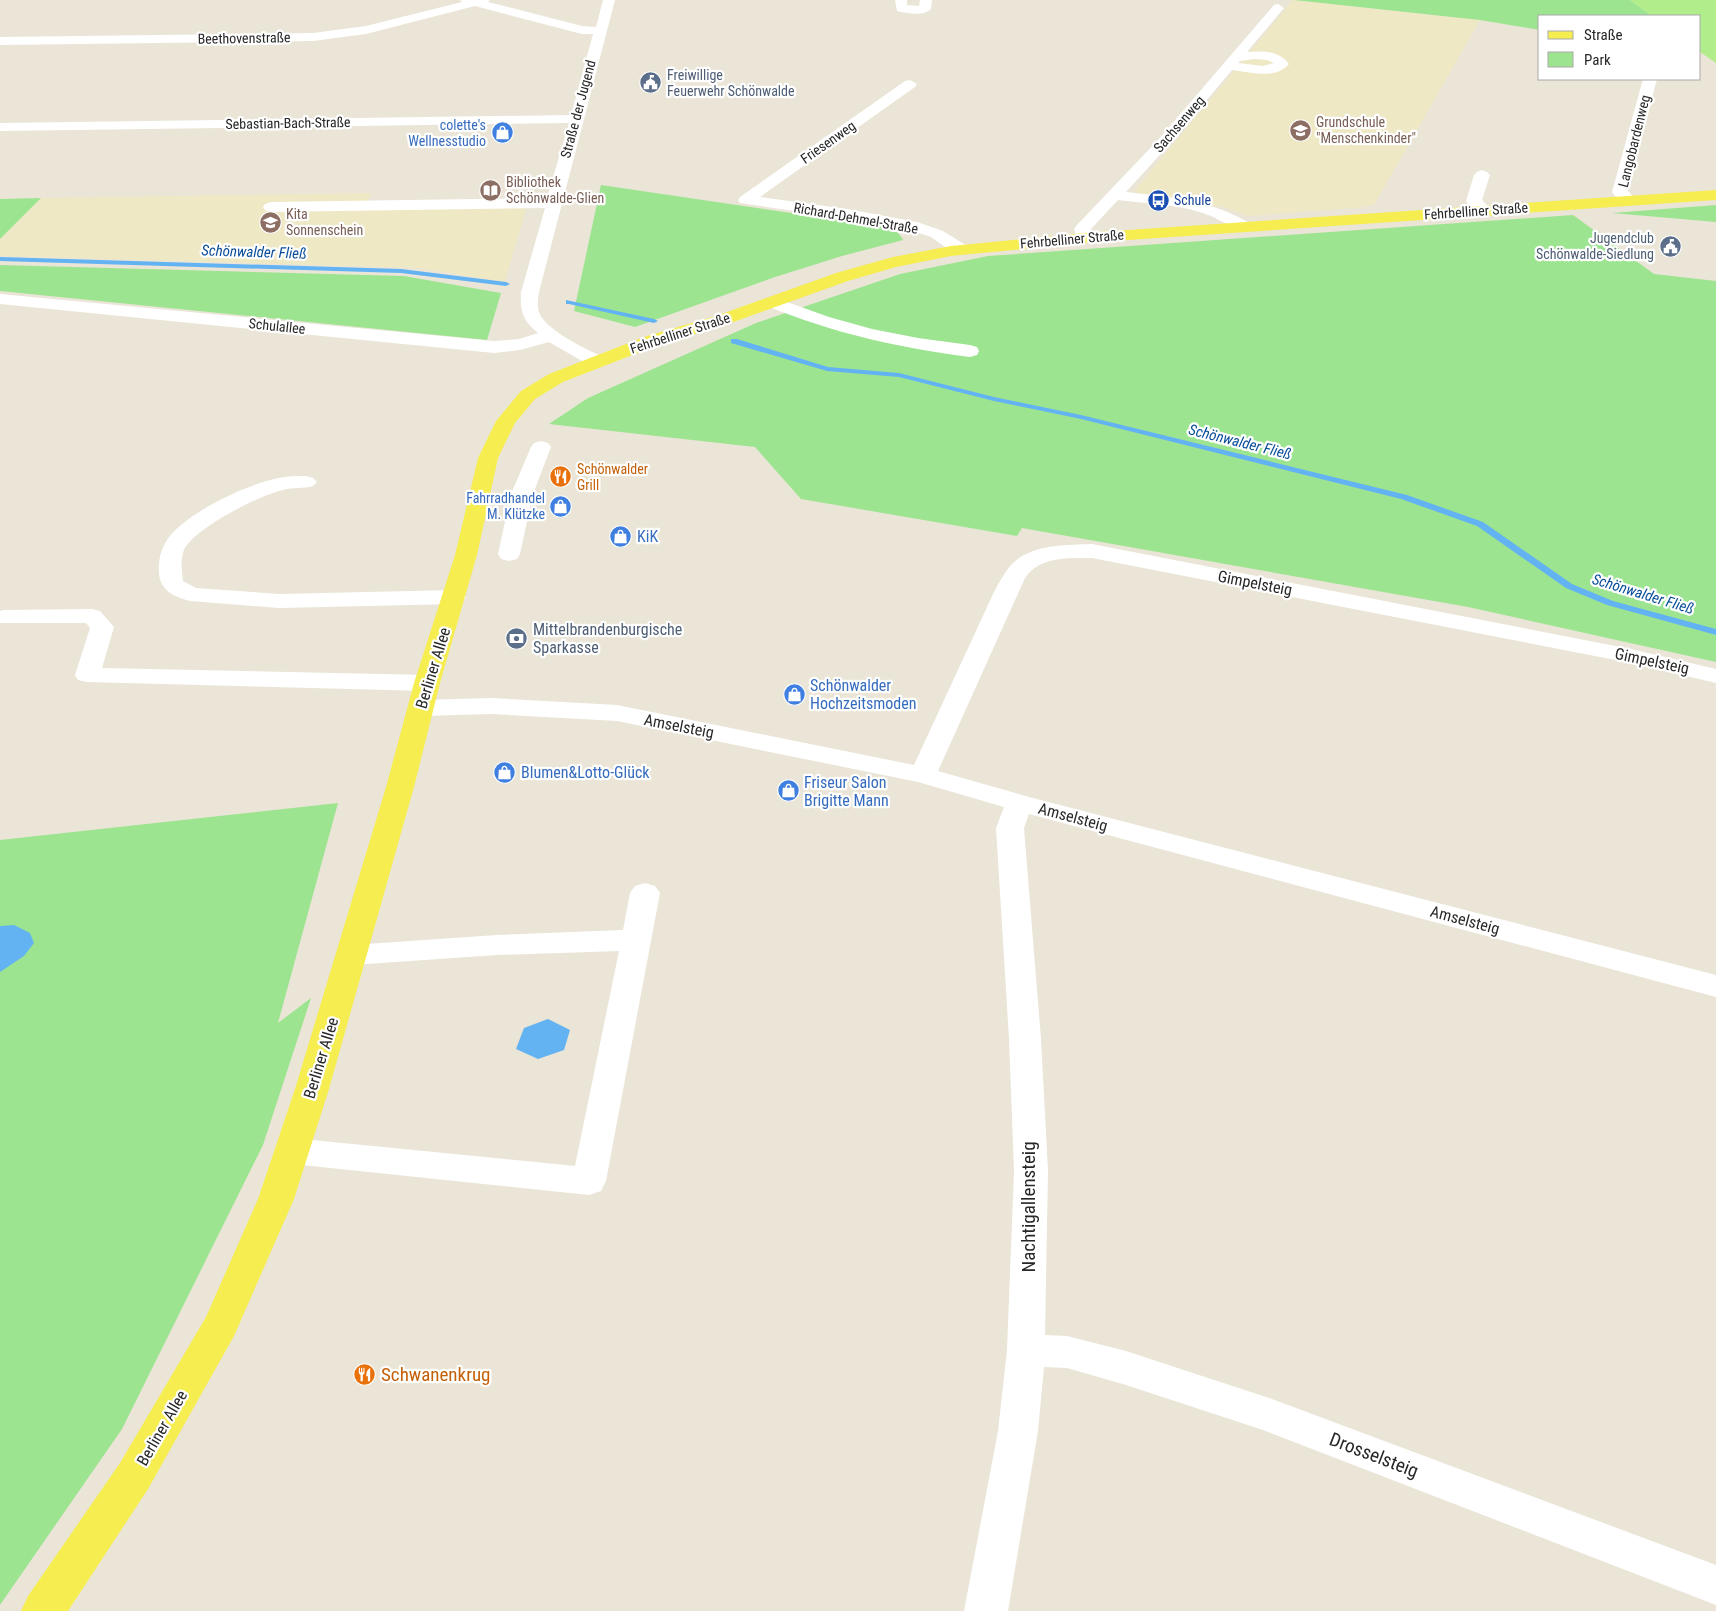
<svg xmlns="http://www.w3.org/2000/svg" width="1716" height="1611" font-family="'Roboto Condensed',sans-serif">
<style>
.education{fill:#eee8c5}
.green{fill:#9de490}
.pitch{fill:#b1ed8b}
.water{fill:#63b3f3}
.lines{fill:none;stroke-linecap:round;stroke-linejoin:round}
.stream{fill:#63b3f3;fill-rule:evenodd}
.minor{fill:#fff;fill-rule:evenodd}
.major{fill:#f6ed50;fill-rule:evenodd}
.labels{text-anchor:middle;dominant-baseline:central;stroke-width:4.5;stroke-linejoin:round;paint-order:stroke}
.far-street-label{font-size:14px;fill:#272727;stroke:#fff}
.far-service-label{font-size:14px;fill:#4e5e75;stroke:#fff;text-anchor:start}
.far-education-label{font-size:14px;fill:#785e54;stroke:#fff;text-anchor:start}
.far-shop-label{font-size:14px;fill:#366cbe;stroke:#fff;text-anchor:end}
.far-transit-label{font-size:14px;fill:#164399;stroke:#fff;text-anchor:start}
.far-food-label{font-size:14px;fill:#c56008;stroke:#fff;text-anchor:start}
.far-water-label{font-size:15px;font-style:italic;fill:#084d99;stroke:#fff}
.shop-label{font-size:16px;fill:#366cbe;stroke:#fff;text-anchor:start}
.street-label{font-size:16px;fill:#272727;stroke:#fff}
.service-label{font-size:16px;fill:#4e5e75;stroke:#fff;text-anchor:start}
.near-street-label{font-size:19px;fill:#272727;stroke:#fff}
.near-food-label{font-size:19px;fill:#c56008;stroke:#fff;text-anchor:start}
</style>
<rect width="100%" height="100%" fill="#eae5d7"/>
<g class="education">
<path d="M 1293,0 L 1480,20 L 1374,205 L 1356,208 L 1248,216 L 1224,207 L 1142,195 L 1134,191 Z"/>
<path d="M 372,193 L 366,203 L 528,202 L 505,282 L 417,268 L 0,256 L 0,239 L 41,198 Z"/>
</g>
<g class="green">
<path d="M 1294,0 L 1630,0 L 1652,16 L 1540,16 L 1540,30 L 1480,20 Z"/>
<path d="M 601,185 L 866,224 C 879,226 897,226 903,240 L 842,256 L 775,277 L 635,327 L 574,311 Z"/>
<path d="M 41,198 L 0,239 L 0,199 Z"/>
<path d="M 1716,205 L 1716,222 L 1612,213 Z"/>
<path d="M 1573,215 L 1654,274 L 1716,281 L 1716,662 L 1468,607 L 1022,528 L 1017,536 L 801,499 L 755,447 L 549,424 L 588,398 L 756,323 L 900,274 L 988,256 Z"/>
<path d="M 0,265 L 404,276 L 501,293 L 487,340 L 0,291 Z"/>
<path d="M 338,803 L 278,1023 L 311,998 L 263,1145 L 122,1429 L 0,1605 L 0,840 Z"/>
</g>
<path class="pitch" d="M 1630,0 L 1716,0 L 1716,63 L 1700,52 L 1700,16 L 1652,16 Z"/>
<g class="water">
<path d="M 14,925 L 30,933 L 34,943 L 24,956 L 0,972 L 0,926 Z"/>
<path d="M 548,1019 L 570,1030 L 564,1050 L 538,1059 L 516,1049 L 524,1028 Z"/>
</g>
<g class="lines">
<g class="stream">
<path d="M 0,257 L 401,269 L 506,282 L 510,284 L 506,286 L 401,273 L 0,261 Z"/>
<path d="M 566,300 L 654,319 L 658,321 L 654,323 L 569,304 L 566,304 Z"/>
<path d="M 731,339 L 737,339 L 828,367 L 899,373 L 994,397 L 1081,415 L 1407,495 L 1483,522 L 1572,584 L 1613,601 L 1716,629 L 1716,635 L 1607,605 L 1566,588 L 1477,526 L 1401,499 L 1081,419 L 994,401 L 899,377 L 827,371 L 731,343 Z"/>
</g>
<g class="minor">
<path d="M 460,0 L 490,0 L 488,2 L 582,26 L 596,27 L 603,0 L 615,0 L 539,292 C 538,298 537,306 539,312 C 545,330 586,349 603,357 L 605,361 L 603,365 L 596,367 L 589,365 L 549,342 L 520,350 L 494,353 L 0,304 L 0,294 L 494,341 L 519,339 L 538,333 C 522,320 520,311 521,292 L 545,208 L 271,212 L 265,210 L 263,207 L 265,204 L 271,202 L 547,198 L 569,123 L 0,131 L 0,123 L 571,115 L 593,34 L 582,34 L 475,6 L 366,34 L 313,41 L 0,45 L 0,37 L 313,33 L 366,26 L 462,2 Z"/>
<path d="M 895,0 L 907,0 L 907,5 L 919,6 L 920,0 L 932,0 L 931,9 C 923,17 907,13 897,11 Z"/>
<path d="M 1278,4 L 1284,8 L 1247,52 C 1262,51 1279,50 1289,64 C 1276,80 1249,72 1232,70 L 1168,146 L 1126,192 C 1170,197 1212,200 1251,224 L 1253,227 L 1251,230 C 1237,234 1224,221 1211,216 C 1182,204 1149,204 1118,200 L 1090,230 L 1092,238 L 1090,241 L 1078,241 L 1074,229 L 1076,226 L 1158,140 L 1274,5 ZM 1254,59 L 1267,60 L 1274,63 L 1263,66 L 1238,63 L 1240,61 Z"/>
<path d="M 1643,79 L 1657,79 L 1628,191 L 1636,200 L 1634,203 C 1623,206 1618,200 1612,192 Z"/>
<path d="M 910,80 L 917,84 L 915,87 L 760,197 L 847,209 L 917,222 L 943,231 L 967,246 L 969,250 L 967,254 L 955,254 L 931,237 L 913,231 L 847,219 L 740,203 L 738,200 L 740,197 L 905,81 Z"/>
<path d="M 1482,170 L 1487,172 L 1490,175 L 1482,200 L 1493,211 L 1491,214 C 1480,217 1472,210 1466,201 L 1474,175 L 1477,172 Z"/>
<path d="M 773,297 L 829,317 L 872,329 L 918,338 L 970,345 L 977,347 L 979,351 L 977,355 L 970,357 C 899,348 833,333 767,306 L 764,302 L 767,298 Z"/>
<path d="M 541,441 L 548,443 L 551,447 L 533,494 L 520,554 L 517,559 L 509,561 L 501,559 L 498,554 L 511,494 L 531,447 L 534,443 Z"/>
<path d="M 306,476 L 313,478 L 317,482 L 313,486 C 303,489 293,487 283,490 C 260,495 194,528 184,550 C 180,559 182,571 183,581 L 196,588 L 279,594 L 454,590 L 462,592 L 466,597 L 462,602 L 454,604 L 279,608 L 190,601 C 174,597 160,590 159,573 C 158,560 161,548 169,537 C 190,511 247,484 279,478 C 288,476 297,476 306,476 Z"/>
<path d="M 1092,544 L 1631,649 L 1716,669 L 1716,683 L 1631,663 L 1092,558 C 1068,558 1040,556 1025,578 L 938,771 L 1029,797 L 1716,975 L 1716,997 L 1029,814 L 1024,828 L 1041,1039 L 1048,1171 L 1045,1335 L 1067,1336 L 1126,1351 L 1269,1398 L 1716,1565 L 1716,1605 L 1263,1430 L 1126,1385 L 1067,1368 L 1044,1367 L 1038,1431 L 1008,1611 L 964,1611 L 998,1431 L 1007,1350 L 1014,1171 L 1009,1039 L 996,828 L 1004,807 L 918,782 L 617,721 L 492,714 L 421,716 L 412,713 L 408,708 L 412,703 L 421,700 L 492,698 L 617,705 L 914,765 L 994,592 C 999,583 1004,573 1011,565 C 1031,544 1065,545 1092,544 Z"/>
<path d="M 92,609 L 100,611 L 114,627 L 102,668 L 427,675 L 436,678 L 440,683 L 436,688 L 427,691 L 87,682 L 78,680 L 75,675 L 90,628 L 86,623 L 0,623 L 0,611 L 3,610 Z"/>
<path d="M 645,883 L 655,886 L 660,893 L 606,1181 L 601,1191 L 589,1195 L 292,1164 L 280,1160 L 275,1151 L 280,1142 L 292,1138 L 575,1166 L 619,951 L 497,955 L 352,965 L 341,962 L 337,955 L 341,948 L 352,945 L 497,935 L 623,930 L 630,893 L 635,886 Z"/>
</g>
<path class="major" d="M 1716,190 L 1716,200 L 1084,243 L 951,256 L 896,267 L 848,281 L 728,324 L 658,345 L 563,382 L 535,399 L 515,423 L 498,458 L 477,555 L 440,683 L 414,787 L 329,1089 L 294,1199 L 234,1336 L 148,1489 L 68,1611 L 21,1611 L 28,1596 L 120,1463 L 206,1317 L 258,1199 L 295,1089 L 386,787 L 414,683 L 455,555 L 478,458 L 496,421 L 521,391 L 549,374 L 644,337 L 716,316 L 836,273 L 893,257 L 951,246 L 1084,233 Z"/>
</g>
<defs>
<symbol id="civic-disc" viewBox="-11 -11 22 22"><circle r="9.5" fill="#5c6f8a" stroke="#fff"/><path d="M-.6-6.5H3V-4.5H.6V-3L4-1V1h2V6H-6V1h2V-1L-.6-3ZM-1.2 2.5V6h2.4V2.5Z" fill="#fff"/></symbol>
<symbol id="school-disc" viewBox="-11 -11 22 22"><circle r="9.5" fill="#8d6e63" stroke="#fff"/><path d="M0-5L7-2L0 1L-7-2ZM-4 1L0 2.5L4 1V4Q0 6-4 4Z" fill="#fff"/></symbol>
<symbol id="shop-disc" viewBox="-11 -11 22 22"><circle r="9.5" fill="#3f7fe0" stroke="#fff"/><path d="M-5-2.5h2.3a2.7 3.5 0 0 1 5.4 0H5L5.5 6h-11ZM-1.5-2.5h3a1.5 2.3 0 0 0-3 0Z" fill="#fff"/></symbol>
<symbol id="library-disc" viewBox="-11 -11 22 22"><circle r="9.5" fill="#8d6e63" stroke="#fff"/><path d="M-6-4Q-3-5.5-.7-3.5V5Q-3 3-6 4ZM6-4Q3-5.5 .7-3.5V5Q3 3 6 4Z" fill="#fff"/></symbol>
<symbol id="bus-disc" viewBox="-11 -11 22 22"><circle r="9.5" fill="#1a4fb4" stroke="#fff"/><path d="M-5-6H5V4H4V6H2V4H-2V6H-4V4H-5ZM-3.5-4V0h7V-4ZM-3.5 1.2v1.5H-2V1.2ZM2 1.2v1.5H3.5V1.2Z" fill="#fff"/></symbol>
<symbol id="restaurant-disc" viewBox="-11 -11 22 22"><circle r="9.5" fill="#e8710a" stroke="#fff"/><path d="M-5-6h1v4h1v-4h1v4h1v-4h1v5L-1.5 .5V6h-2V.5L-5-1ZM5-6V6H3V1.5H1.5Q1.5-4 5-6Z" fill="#fff"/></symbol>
<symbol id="bank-disc" viewBox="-11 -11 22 22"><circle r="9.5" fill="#5c6f8a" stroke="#fff"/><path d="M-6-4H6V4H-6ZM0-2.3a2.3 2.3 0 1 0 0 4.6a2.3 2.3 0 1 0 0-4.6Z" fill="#fff"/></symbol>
</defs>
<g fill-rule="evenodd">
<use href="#civic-disc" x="638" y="70" width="25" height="25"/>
<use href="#school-disc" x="1288" y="118" width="25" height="25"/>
<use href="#shop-disc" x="490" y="120" width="25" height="25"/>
<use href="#library-disc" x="478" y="178" width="25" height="25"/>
<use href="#bus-disc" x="1146" y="188" width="25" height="25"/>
<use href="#school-disc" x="258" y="210" width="25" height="25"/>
<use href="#civic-disc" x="1658" y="234" width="25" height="25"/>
<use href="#restaurant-disc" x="548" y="464" width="25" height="25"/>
<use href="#shop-disc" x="548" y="494" width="25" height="25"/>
<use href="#shop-disc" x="608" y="524" width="25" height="25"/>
<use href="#bank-disc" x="504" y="626" width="25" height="25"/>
<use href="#shop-disc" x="782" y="682" width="25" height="25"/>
<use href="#shop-disc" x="492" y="760" width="25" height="25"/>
<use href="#shop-disc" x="776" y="778" width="25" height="25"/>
<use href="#restaurant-disc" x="352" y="1362" width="25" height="25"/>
</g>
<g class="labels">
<g class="far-street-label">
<text transform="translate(244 38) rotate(-1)">Beethovenstraße</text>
<text transform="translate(578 109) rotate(-75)">Straße der Jugend</text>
<text transform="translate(288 123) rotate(-1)">Sebastian-Bach-Straße</text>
<text transform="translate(1179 124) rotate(-49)">Sachsenweg</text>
<text transform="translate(1634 141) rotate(-76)">Langobardenweg</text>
<text transform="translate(828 142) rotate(-35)">Friesenweg</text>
<text transform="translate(1476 211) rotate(-4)">Fehrbelliner Straße</text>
<text transform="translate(856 218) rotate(10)">Richard-Dehmel-Straße</text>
<text transform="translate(1072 239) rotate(-5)">Fehrbelliner Straße</text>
<text transform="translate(277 326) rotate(6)">Schulallee</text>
<text transform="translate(680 333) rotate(-18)">Fehrbelliner Straße</text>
</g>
<g class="far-service-label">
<text x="667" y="75">Freiwillige<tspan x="667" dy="16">Feuerwehr Schönwalde</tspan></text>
<text x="1654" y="238" text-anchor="end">Jugendclub<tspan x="1654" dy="16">Schönwalde-Siedlung</tspan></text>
</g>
<g class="far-education-label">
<text x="1316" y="122">Grundschule<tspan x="1316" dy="16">"Menschenkinder"</tspan></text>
<text x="506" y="182">Bibliothek<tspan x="506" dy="16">Schönwalde-Glien</tspan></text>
<text x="286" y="214">Kita<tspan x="286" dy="16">Sonnenschein</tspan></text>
</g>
<g class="far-shop-label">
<text x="486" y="125">colette's<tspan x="486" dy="16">Wellnesstudio</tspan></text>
<text x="545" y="498">Fahrradhandel<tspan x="545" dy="16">M. Klützke</tspan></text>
</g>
<g class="far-transit-label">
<text x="1174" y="200">Schule</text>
</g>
<g class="far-food-label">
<text x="577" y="469">Schönwalder<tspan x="577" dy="16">Grill</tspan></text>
</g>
<g class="far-water-label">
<text transform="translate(254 252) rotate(2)">Schönwalder Fließ</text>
<text transform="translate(1240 442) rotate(14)">Schönwalder Fließ</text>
<text transform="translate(1643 594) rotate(17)">Schönwalder Fließ</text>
</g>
<g class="shop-label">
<text x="637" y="536">KiK</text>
<text x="810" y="685">Schönwalder<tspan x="810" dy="18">Hochzeitsmoden</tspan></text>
<text x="521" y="772">Blumen&amp;Lotto-Glück</text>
<text x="804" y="782">Friseur Salon<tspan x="804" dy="18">Brigitte Mann</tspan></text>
</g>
<g class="street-label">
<text transform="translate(1255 583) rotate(11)">Gimpelsteig</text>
<text transform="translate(1652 661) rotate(12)">Gimpelsteig</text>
<text transform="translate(433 668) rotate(-73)">Berliner Allee</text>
<text transform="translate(679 726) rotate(11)">Amselsteig</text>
<text transform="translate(1073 817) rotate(15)">Amselsteig</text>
<text transform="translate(1465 920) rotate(15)">Amselsteig</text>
<text transform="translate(321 1058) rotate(-73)">Berliner Allee</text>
<text transform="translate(162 1428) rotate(-60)">Berliner Allee</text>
</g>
<g class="service-label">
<text x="533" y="629">Mittelbrandenburgische<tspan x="533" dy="18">Sparkasse</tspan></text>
</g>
<g class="near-street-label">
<text transform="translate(1028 1207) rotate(-90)">Nachtigallensteig</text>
<text transform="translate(1374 1455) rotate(21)">Drosselsteig</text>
</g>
<g class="near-food-label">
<text x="381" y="1374">Schwanenkrug</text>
</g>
</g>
<rect x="1538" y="15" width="162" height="65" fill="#ffffff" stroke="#a9a9a9"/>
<rect x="1548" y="31" width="25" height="8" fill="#f6ed50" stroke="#a9a9a9"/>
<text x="1584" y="40" font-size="15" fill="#272727">Straße</text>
<rect x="1548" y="52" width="25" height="15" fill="#9de490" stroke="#a9a9a9"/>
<text x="1584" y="65" font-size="15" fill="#272727">Park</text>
</svg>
